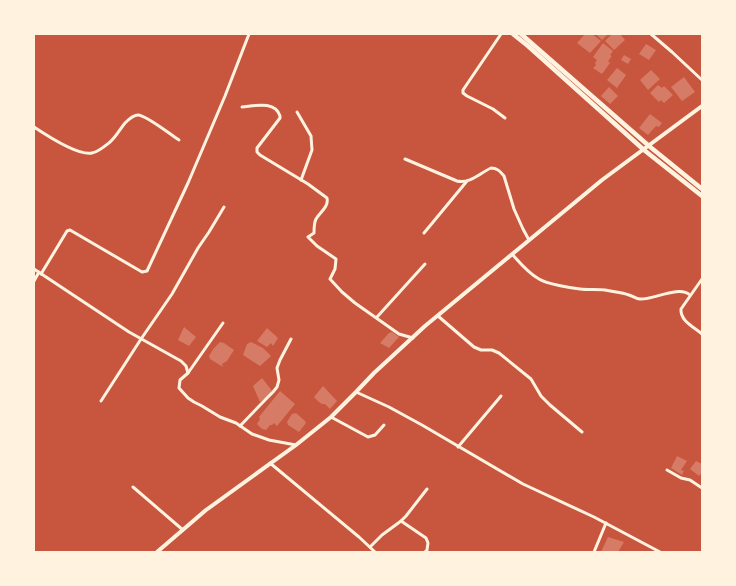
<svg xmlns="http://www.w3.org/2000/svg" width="736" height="586" font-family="'Titillium Web',sans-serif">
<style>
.building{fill:#d67c66}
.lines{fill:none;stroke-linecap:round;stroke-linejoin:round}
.minor{stroke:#fff3e0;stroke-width:3}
.tertiary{stroke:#fff3e0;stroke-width:4}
.secondary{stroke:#fff3e0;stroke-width:4.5}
</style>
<rect width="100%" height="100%" fill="#c8553d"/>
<g class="building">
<path d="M 585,34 L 592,34 L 601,41 L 590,53 L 577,43 Z"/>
<path d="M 596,34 L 608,34 L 602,40 Z"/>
<path d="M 612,34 L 620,34 L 625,40 L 614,50 L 605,41 Z"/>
<path d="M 603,43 L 613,51 L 610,55 L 612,56 L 608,61 L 610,63 L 602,74 L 593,68 L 596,65 L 595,63 L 597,60 L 593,57 Z"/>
<path d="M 646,44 L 656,50 L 649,60 L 639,54 Z"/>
<path d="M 624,55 L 631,59 L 628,64 L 621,60 Z"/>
<path d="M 617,68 L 626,75 L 617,88 L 607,80 Z"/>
<path d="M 651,70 L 660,79 L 648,90 L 640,80 Z"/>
<path d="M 684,77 L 695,92 L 682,101 L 671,87 Z"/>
<path d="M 658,85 L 662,88 L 664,86 L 673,95 L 664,103 L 661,100 L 659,102 L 650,93 Z"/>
<path d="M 609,87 L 618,96 L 610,104 L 601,96 Z"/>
<path d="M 650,114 L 662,123 L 659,127 L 656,126 L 648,135 L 639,128 Z"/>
<path d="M 184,327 L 196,337 L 189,346 L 178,340 Z"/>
<path d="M 267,328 L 278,338 L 273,346 L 271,343 L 267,347 L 257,341 Z"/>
<path d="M 392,332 L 399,337 L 389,348 L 380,343 L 389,333 Z"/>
<path d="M 220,342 L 224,343 L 234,350 L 227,361 L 222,364 L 223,367 L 210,359 L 209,356 L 214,348 Z"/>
<path d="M 251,342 L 263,348 L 271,356 L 260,366 L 243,355 L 247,344 Z"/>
<path d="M 262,378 L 273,392 L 260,402 L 253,386 Z"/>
<path d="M 323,386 L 337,401 L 330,409 L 325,404 L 322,404 L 319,402 L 314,397 Z"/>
<path d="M 280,391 L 295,404 L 277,426 L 274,423 L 272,425 L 270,425 L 266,430 L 262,429 L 257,424 L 260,419 L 259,417 Z"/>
<path d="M 296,413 L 305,421 L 306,423 L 299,432 L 288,425 L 287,422 L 292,414 Z"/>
<path d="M 677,456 L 687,461 L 681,470 L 684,471 L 682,475 L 671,468 Z"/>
<path d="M 696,461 L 702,464 L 702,472 L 699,476 L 690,469 Z"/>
<path d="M 608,537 L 624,542 L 618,552 L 601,552 Z"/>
</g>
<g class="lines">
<g class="minor">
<path d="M 501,34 L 463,90 L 463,93 L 467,96 L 493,109 L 505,118"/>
<path d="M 651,34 L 672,52 L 702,80"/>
<path d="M 242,107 C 254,106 275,100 280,116 L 280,118 L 257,148 L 257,152 L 260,155 L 308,184 L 327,198 C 329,207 320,212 316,219 C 314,223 314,228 314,233 L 308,237 L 317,246 L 336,259 L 335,269 L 330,279 L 342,292 L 355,303 L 399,334 L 413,338"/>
<path d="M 297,112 L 311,136 L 312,150 L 301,180"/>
<path d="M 34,127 C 46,135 78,156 92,153 C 98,152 105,146 110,142 C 116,137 120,129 125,123 C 128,120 133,115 138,115 C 146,115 171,135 179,140"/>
<path d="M 405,159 L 457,181 C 470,184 480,173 491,168 C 497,168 500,171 504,176 L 514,209 L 523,229 L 529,240"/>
<path d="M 424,233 L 467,181"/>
<path d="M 512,254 C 520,263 528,273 539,279 C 547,284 571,288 580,289 C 588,290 597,289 605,290 C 613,292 621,292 629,295 C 633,296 636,299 640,299 C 653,300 679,285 690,295"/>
<path d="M 34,269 L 129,332 L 181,361 L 186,366 L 188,373 L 180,380 L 179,388 L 188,398 L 194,402 L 202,406 L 220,417 L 236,423 L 252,434 L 269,440 L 296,445"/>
<path d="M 41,274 L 67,231 L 70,230 L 142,272 L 147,271 L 188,183 L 225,96 L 249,34"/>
<path d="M 702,279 L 681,309 C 680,321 694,327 702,334"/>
<path d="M 34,281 L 39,272"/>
<path d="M 438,316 L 474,347 L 481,350 L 492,350 L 499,353 L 531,379 L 541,396 L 550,405 L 582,432"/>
<path d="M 377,317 L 425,264"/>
<path d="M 188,373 L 223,323"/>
<path d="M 356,392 L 389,407 L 422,425 L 523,484 L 594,517 L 660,552"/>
<path d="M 101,401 L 141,339 L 172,294 L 198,248 L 209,232 L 224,207"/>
<path d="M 331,417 L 368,437 L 375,435 L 384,425"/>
<path d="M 240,426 L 266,399 L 273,392 L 277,387 L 279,380 L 277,368 L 280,360 L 291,339"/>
<path d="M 458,447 L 501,396"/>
<path d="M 270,463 L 359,537 L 375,552"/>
<path d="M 667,470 L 681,478 L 690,480 L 702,488"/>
<path d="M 133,487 L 183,530"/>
<path d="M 401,521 L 426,538 L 428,543 L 427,550 L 425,552"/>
<path d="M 370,547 L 382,535 L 401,521 L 406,516 L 427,489"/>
<path d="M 594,552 L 606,523"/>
</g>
<path class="tertiary" d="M 157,552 L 206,510 L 296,445 L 331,417 L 356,392 L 374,373 L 425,326 L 602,180 L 702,106"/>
<g class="secondary">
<path d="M 513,34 L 528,46 L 644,150 L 702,196"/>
<path d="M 521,34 L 649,146 L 702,189"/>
</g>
</g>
<rect width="736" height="586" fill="none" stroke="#fff3e0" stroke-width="70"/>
</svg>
